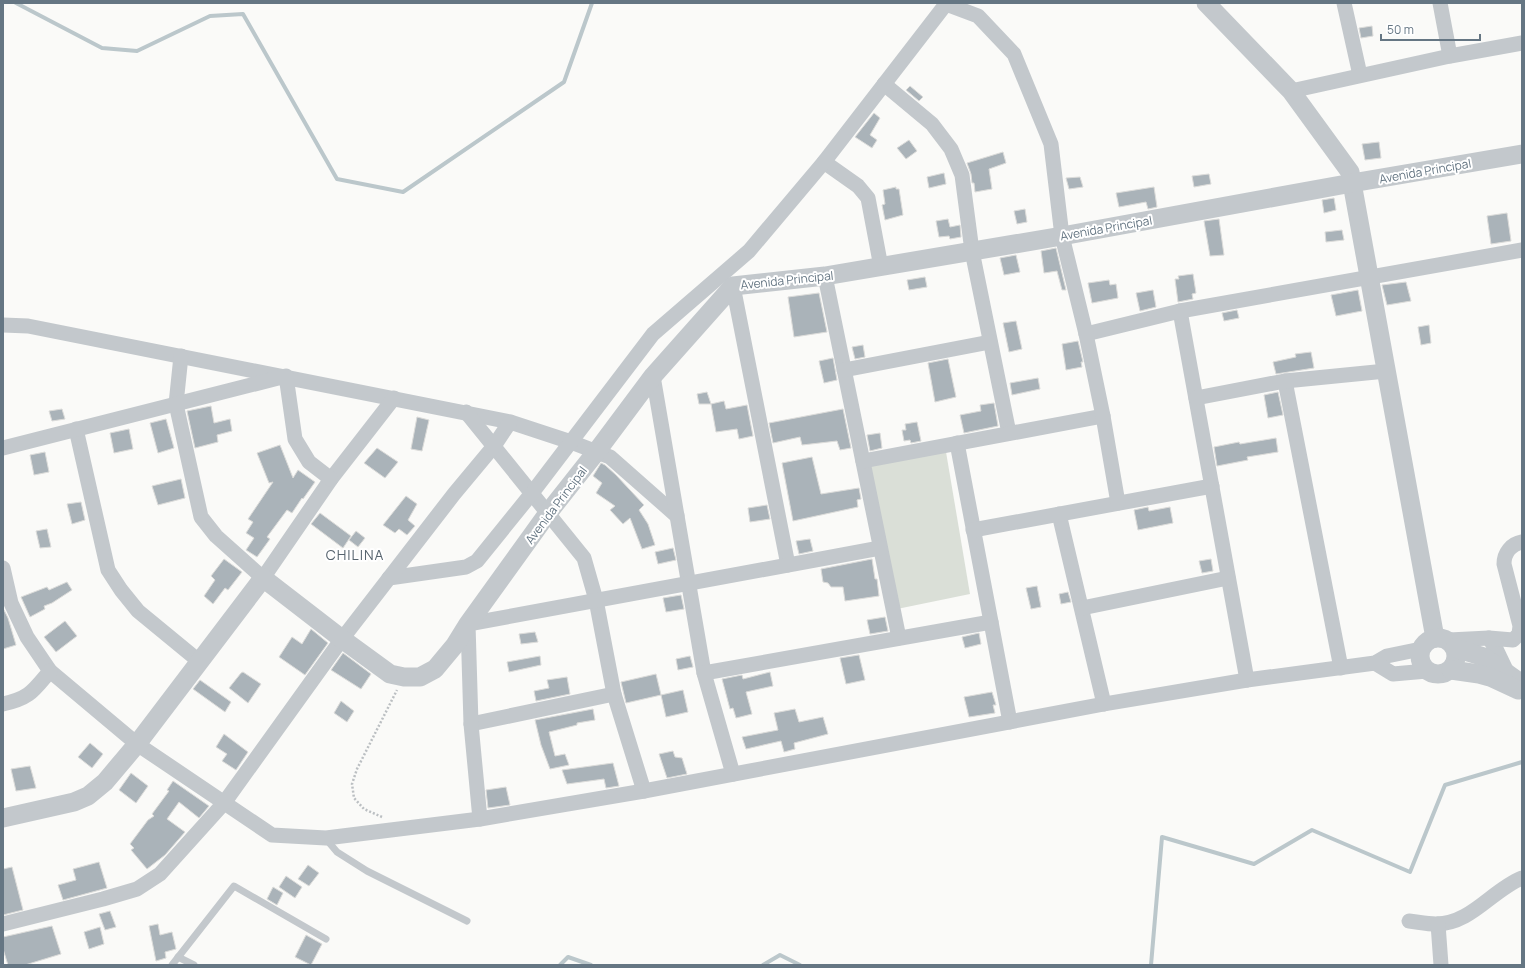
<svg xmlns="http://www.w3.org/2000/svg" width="1525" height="968" font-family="Manrope,sans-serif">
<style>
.green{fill:#dadfd7}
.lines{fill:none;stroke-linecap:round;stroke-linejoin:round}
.stream{stroke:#bbc7cb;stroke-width:4}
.building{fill:#aab3b9;stroke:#dcdcda}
.path{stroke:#bbbfc2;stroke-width:2.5;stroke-dasharray:2 2;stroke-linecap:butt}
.service{stroke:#c3c8cc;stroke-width:7}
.minor{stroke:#c3c8cc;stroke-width:15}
.tertiary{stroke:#c3c8cc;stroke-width:19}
.labels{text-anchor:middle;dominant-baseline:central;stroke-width:4;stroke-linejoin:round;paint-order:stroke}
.street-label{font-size:12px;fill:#657683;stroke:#fff}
.quarter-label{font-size:14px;letter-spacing:1px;fill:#57646e;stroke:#fff}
</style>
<rect width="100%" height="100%" fill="#fafaf8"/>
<path class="green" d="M 945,446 L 970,594 L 897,609 L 867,460 Z"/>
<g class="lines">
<g class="stream">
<path d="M 16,3 L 102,48 L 137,51 L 210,16 L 243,14 L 337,179 L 403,192 L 564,82 L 592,3"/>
<path d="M 560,965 L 568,957 L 591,965"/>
<path d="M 763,965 L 780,955 L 800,965"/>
<path d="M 1151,965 L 1162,837 L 1254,864 L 1312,830 L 1410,872 L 1445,785 L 1522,762"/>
</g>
</g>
<g class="building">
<path d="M 1372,26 L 1373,36 L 1361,38 L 1359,28 Z"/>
<path d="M 910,86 L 923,97 L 919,101 L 906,90 Z"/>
<path d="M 874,113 L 880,118 L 870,135 L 877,140 L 872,148 L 855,137 Z"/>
<path d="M 909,140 L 917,151 L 906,159 L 897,148 Z"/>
<path d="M 1379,142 L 1381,158 L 1365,160 L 1362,144 Z"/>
<path d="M 1003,152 L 1006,163 L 989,169 L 992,189 L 975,192 L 974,183 L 972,183 L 971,174 L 967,163 Z"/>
<path d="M 944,173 L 946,184 L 929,188 L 927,177 Z"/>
<path d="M 1209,174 L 1211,184 L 1194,187 L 1192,176 Z"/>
<path d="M 1080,177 L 1083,187 L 1069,189 L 1066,178 Z"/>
<path d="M 896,187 L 896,189 L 899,189 L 903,215 L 885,220 L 882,205 L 885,204 L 883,190 Z"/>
<path d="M 1154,187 L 1157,207 L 1148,209 L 1146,202 L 1119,207 L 1116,193 Z"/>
<path d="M 1334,198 L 1336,210 L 1324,213 L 1322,200 Z"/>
<path d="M 1025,209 L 1027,222 L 1017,224 L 1014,211 Z"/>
<path d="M 1507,213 L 1511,241 L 1491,244 L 1487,216 Z"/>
<path d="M 948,219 L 950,227 L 960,225 L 961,237 L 950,239 L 949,236 L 939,237 L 936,221 Z"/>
<path d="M 1219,219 L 1224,255 L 1210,256 L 1204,221 Z"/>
<path d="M 1342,230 L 1344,240 L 1326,242 L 1325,232 Z"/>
<path d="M 1056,248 L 1066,290 L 1062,290 L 1057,271 L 1044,273 L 1041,251 Z"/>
<path d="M 1016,255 L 1020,272 L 1004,275 L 1000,258 Z"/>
<path d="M 1193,274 L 1196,293 L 1192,294 L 1193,299 L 1178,302 L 1175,279 L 1179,279 L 1178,276 Z"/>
<path d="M 925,277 L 927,287 L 909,290 L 907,280 Z"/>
<path d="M 1109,280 L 1110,285 L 1116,284 L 1118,298 L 1092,303 L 1088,283 Z"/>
<path d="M 1406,282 L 1411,301 L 1387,305 L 1382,285 Z"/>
<path d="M 1153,290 L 1156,307 L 1140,311 L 1136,293 Z"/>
<path d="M 1358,290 L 1362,311 L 1336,316 L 1331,295 Z"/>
<path d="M 819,293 L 827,332 L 794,337 L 788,297 Z"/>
<path d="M 1237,310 L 1239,318 L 1224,321 L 1222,313 Z"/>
<path d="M 1016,321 L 1022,349 L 1009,352 L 1003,323 Z"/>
<path d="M 1429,325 L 1431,343 L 1421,345 L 1418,327 Z"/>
<path d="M 1078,341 L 1083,362 L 1081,362 L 1082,367 L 1066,370 L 1062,344 Z"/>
<path d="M 863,345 L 865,357 L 855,359 L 852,347 Z"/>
<path d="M 1311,352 L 1314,368 L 1276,374 L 1273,362 L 1296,357 L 1295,354 Z"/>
<path d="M 833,358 L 837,380 L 824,383 L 819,361 Z"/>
<path d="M 948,359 L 956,397 L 935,402 L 928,363 Z"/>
<path d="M 1038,378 L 1040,389 L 1012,395 L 1010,383 Z"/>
<path d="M 707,392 L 711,404 L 699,404 L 697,394 Z"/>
<path d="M 1278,392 L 1283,415 L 1268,418 L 1264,395 Z"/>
<path d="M 724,401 L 726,409 L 747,405 L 753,436 L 739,439 L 737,429 L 716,432 L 711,404 Z"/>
<path d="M 994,403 L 998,426 L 964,433 L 960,415 L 981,411 L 980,405 Z"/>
<path d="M 211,406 L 214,423 L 230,419 L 232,431 L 217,435 L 218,442 L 195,448 L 187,411 Z"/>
<path d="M 62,409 L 65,419 L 52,421 L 49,411 Z"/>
<path d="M 843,409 L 851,448 L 840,450 L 837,441 L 802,445 L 800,437 L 773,443 L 769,423 Z"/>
<path d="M 417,417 L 429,420 L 422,451 L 411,449 Z"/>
<path d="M 166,419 L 174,448 L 158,453 L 150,423 Z"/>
<path d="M 917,422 L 921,441 L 911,443 L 910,440 L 904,441 L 902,430 L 906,430 L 905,424 Z"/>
<path d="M 129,429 L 133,449 L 114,453 L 110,433 Z"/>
<path d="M 880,433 L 882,448 L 870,451 L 867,435 Z"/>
<path d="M 1276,438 L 1278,452 L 1247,457 L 1248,460 L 1217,466 L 1214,447 L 1239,442 L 1240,444 Z"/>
<path d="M 280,445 L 293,478 L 298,470 L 315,482 L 303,499 L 302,498 L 292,513 L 287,510 L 267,537 L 270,539 L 257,557 L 246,550 L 254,538 L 246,533 L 253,522 L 248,519 L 273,482 L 269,483 L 257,453 Z"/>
<path d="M 377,448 L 398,462 L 385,478 L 364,463 Z"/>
<path d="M 45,452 L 49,472 L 34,475 L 30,455 Z"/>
<path d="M 812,457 L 821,494 L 859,488 L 861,499 L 857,500 L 858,507 L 793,521 L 782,463 Z"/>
<path d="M 601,463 L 605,465 L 616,475 L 644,505 L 639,510 L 648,524 L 655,545 L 642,549 L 630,518 L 623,524 L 610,510 L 615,506 L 596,493 L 602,483 L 593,476 Z"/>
<path d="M 181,479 L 185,498 L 158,505 L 152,486 Z"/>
<path d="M 406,496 L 417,504 L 408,520 L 415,526 L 407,535 L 399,529 L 395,533 L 383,525 Z"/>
<path d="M 81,502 L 85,520 L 72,524 L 67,504 Z"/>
<path d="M 767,505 L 770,519 L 750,522 L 748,508 Z"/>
<path d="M 1148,507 L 1149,511 L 1170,507 L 1173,523 L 1138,530 L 1134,510 Z"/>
<path d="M 320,513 L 351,536 L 343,548 L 311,524 Z"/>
<path d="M 47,529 L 51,547 L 40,548 L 36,531 Z"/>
<path d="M 356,531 L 365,538 L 358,547 L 349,540 Z"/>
<path d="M 810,539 L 813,551 L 799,554 L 796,541 Z"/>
<path d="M 673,548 L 676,560 L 658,564 L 655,552 Z"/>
<path d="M 224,559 L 242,572 L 228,590 L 225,588 L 213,604 L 204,596 L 215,580 L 211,576 Z"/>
<path d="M 872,559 L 875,579 L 877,579 L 879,596 L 845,601 L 843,587 L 831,587 L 828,583 L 823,582 L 821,569 Z"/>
<path d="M 1211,559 L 1213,571 L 1202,573 L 1199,561 Z"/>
<path d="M 67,582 L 72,590 L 52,603 L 44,606 L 45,609 L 30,617 L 21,597 L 47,587 L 49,590 Z"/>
<path d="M 1037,586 L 1041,607 L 1031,609 L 1026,588 Z"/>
<path d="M 1068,592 L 1071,602 L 1061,604 L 1059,594 Z"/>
<path d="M 681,595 L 684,609 L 666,612 L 663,598 Z"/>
<path d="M 3,610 L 4,610 L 8,618 L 16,645 L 3,649 Z"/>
<path d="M 885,617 L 888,631 L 870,634 L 867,620 Z"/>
<path d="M 65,621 L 77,636 L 56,652 L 44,637 Z"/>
<path d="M 311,629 L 328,643 L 305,675 L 279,657 L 292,637 L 302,644 Z"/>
<path d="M 535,632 L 538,642 L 521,644 L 519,634 Z"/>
<path d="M 979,633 L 981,644 L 965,648 L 962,637 Z"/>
<path d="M 343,653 L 371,674 L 361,689 L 331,670 Z"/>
<path d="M 859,655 L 865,680 L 846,684 L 840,658 Z"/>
<path d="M 540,656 L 541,665 L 509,672 L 507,662 Z"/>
<path d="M 690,656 L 693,667 L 678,670 L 676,659 Z"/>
<path d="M 243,672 L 261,684 L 248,703 L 229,688 L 241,673 Z"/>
<path d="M 770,672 L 773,686 L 746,692 L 752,714 L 736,718 L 733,708 L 730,709 L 722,679 L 742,675 L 743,679 Z"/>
<path d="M 656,674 L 661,695 L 626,703 L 621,682 Z"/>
<path d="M 567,677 L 570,694 L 536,701 L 534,691 L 549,688 L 547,680 Z"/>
<path d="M 200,680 L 231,702 L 225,712 L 193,689 Z"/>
<path d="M 683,690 L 688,712 L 666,717 L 661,695 Z"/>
<path d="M 992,692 L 996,705 L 993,705 L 995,713 L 969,717 L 964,697 Z"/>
<path d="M 341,701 L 354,711 L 347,722 L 334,713 Z"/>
<path d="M 593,709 L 595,720 L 577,723 L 577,725 L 549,732 L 555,756 L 565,754 L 569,765 L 550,769 L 541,745 L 535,720 Z"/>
<path d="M 795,709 L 799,722 L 823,717 L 828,734 L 794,743 L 795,749 L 784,752 L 781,741 L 746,749 L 742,737 L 778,730 L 774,713 Z"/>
<path d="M 224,734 L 248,752 L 236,770 L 222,761 L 227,754 L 216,747 Z"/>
<path d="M 90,743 L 103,754 L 92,768 L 78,757 Z"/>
<path d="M 673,751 L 675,757 L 682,758 L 687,774 L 667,778 L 659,754 Z"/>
<path d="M 613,763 L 619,786 L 606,788 L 604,779 L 567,784 L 562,770 Z"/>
<path d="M 30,766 L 36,788 L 16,791 L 11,769 Z"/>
<path d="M 131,773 L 148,786 L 136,803 L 119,790 Z"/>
<path d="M 173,781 L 209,806 L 199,818 L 179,802 L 167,819 L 185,832 L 165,855 L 147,869 L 131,850 L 134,848 L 130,844 L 148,820 L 154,816 L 152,814 L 169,791 L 167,790 Z"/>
<path d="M 506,787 L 510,805 L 488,808 L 486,790 Z"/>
<path d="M 99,862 L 107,888 L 63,900 L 58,885 L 76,880 L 73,869 Z"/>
<path d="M 308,865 L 319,873 L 309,886 L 298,879 Z"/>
<path d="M 12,867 L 23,910 L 3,915 L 3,869 Z"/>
<path d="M 286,876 L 302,887 L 295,898 L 279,887 Z"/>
<path d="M 273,887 L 283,893 L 277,905 L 267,899 Z"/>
<path d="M 110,911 L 116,927 L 105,930 L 99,914 Z"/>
<path d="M 158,924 L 160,935 L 172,932 L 176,949 L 165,952 L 166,958 L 156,961 L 149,926 Z"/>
<path d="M 52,926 L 61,954 L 25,965 L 8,965 L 3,949 L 3,937 Z"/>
<path d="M 100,927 L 104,944 L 89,949 L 84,932 Z"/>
<path d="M 306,935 L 322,944 L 311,965 L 295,957 Z"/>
</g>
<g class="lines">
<path class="path" d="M 382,817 L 364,809 L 354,798 L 352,784 L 357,769 L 397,690"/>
<g class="service">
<path d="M 326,839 L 337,852 L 367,871 L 467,921"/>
<path d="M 178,957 L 194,965"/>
<path d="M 172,965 L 234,886 L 326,939"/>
</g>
<g class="minor">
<path d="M 1344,3 L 1360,75"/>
<path d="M 1440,3 L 1450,56"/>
<path d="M 884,84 L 932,124 L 951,149 L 962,175 L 972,251 L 1009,433"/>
<path d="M 1291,91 L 1450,56 L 1522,43"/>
<path d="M 824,162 L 858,186 L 868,198 L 881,267"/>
<path d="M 825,276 L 899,638"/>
<path d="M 733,286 L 788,565"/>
<path d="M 1180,311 L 1247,680"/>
<path d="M 3,325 L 28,326 L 510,422 L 571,442 L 610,457 L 677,516"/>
<path d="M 1086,334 L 1180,311 L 1522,250"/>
<path d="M 181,356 L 176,404 L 201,517 L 216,536 L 263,578 L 331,479 L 394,398"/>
<path d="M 844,370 L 990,342"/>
<path d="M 653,376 L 704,673 L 733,774"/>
<path d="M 1285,381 L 1341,668"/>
<path d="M 1196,398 L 1285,381 L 1386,371"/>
<path d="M 466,412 L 584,558 L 596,600 L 614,694 L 644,791"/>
<path d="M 76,429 L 108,570 L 121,590 L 138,611 L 200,662"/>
<path d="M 957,443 L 1010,722"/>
<path d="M 3,448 L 286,376 L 295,439 L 309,462 L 331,479"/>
<path d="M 863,461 L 1103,416"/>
<path d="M 1059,514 L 1104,704"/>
<path d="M 973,530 L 1212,486"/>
<path d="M 3,568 L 11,603 L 27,637 L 50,671 L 137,744 L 272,835 L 326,838 L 480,819 L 644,791 L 1104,704 L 1247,680 L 1375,663 L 1387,656 L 1421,649"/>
<path d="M 389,578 L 466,567 L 477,561 L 532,493 L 653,334 L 749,251 L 824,162 L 946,4 L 978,16 L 1014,54 L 1051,144 L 1062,236 L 1086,334 L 1103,416 L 1118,503"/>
<path d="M 1082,608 L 1228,578"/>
<path d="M 1489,638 L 1497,651 L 1507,672"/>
<path d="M 1449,640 L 1489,638 L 1513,640 L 1519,634 L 1520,626 L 1504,564 C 1504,553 1511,544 1522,542"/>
<path d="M 1375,663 L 1393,674 L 1427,671"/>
<path d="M 704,673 L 991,622"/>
<path d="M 3,704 C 30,698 33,691 50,671"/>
<path d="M 471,724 L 614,694"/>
<path d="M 480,819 L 471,724 L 468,624 L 880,548"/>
<path d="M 1409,921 C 1418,922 1427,924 1436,924 C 1471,924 1492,890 1522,878"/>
<path d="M 3,924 L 103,899 L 137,889 L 160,874 L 224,803 L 342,639 L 454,494 L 494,446 L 510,422"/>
<path d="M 1438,924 L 1441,965"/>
</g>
<g class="tertiary">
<path d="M 1206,3 L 1291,91 L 1350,172 L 1435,638"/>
<circle cx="1438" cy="656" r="18"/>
<path d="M 1455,648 L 1484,657 L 1522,684"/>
<path d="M 1451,670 L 1479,674 L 1490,677 L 1518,690"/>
<path d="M 3,818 L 74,802 L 88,796 L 105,782 L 137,744 L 263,578 L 342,639 L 390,674 L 404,677 L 420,677 L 435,669 L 455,645 L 468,624 L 548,513 L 597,451 L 653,376 L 733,286 L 825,276 L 1062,236 L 1352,183 L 1522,154"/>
</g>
</g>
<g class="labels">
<g class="street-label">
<text transform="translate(1425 171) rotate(-10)">Avenida Principal</text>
<text transform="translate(1106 228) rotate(-10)">Avenida Principal</text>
<text transform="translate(787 280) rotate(-6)">Avenida Principal</text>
<text transform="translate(556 505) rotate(-53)">Avenida Principal</text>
</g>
<g class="quarter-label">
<text x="355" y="554">CHILINA</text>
</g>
</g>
<rect width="1525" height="968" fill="none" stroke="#657683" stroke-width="8"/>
<path d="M1381 34v6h99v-6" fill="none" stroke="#657683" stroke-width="2"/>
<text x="1387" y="34" font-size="12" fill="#657683" stroke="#ffffff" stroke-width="3" paint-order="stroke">50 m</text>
</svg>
